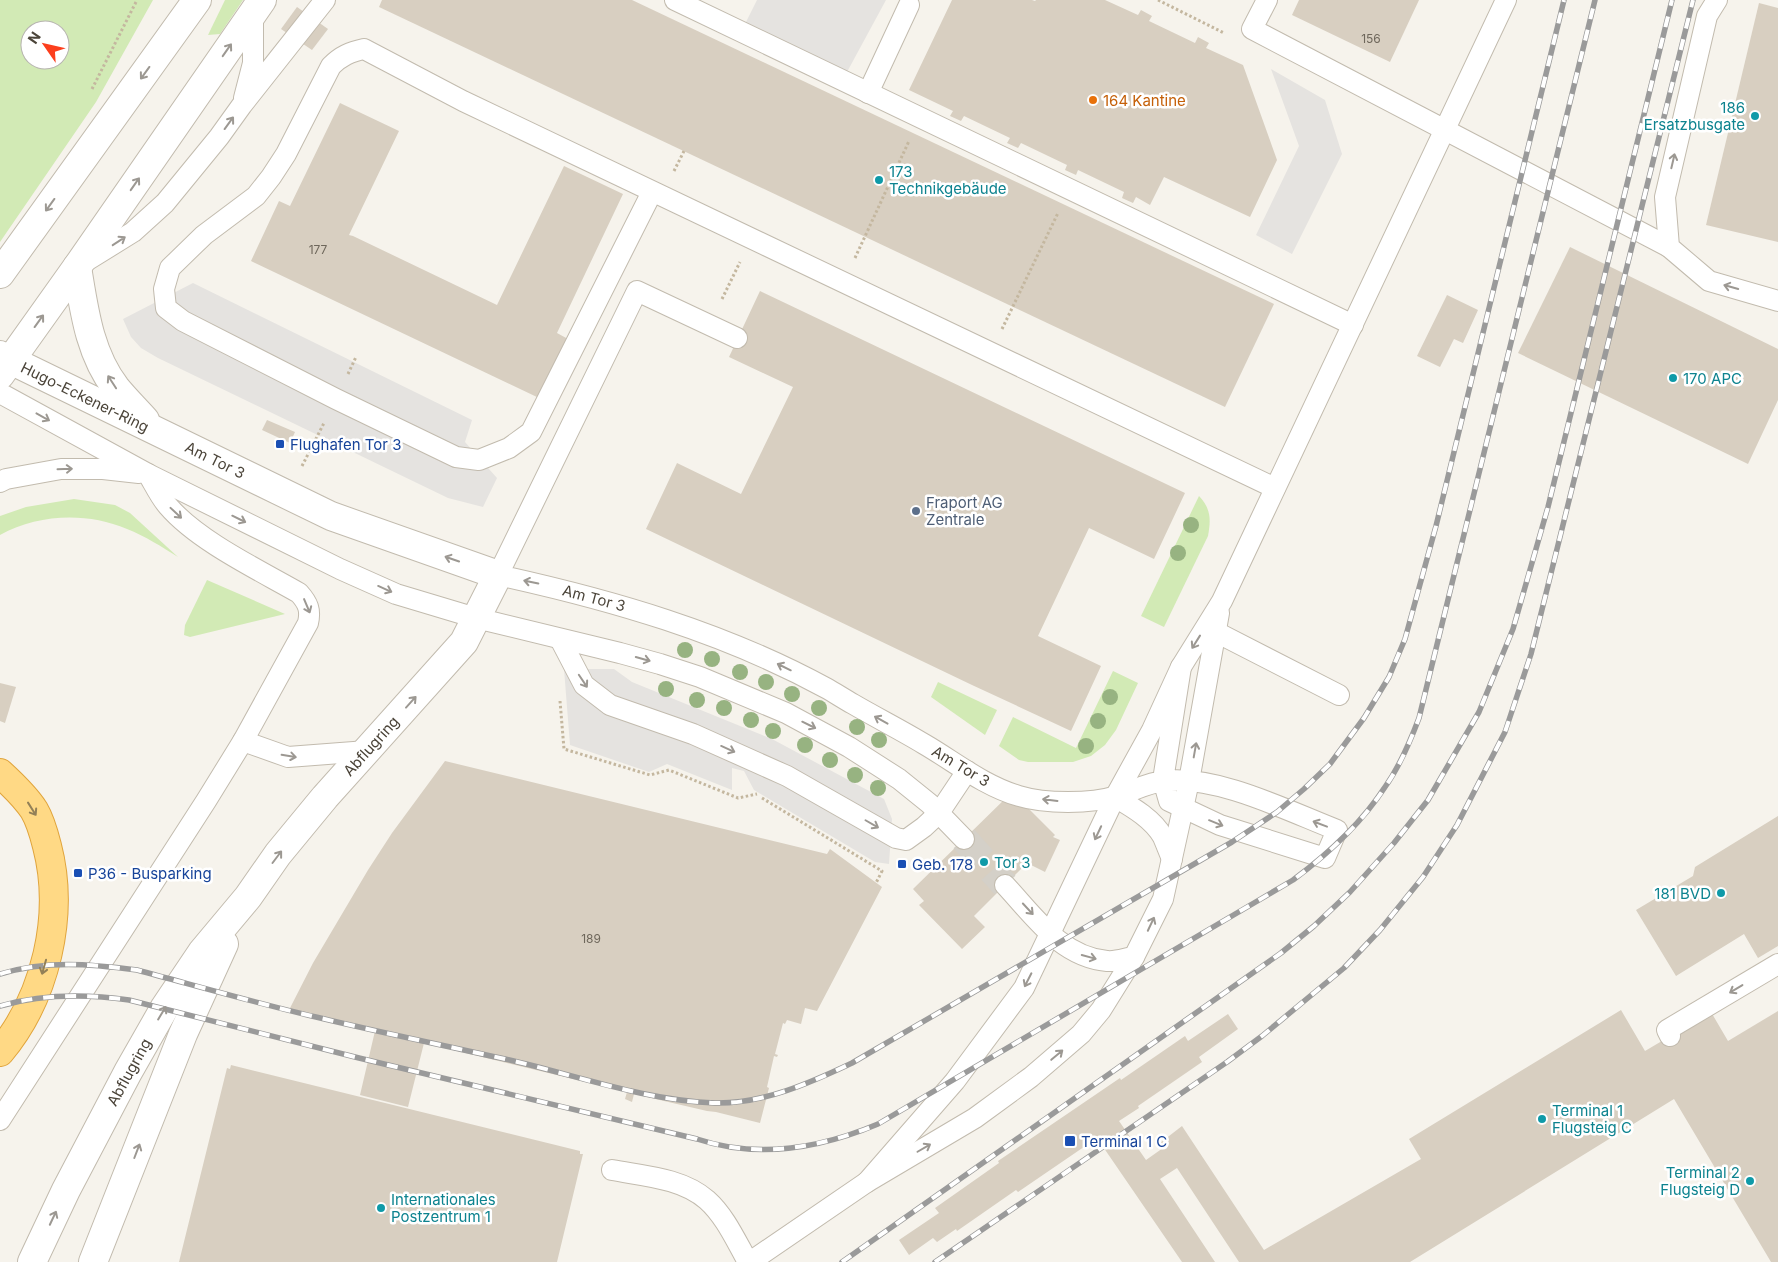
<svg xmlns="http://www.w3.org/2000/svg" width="1778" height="1262" font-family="Inter,sans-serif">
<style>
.green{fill:#d2eab5;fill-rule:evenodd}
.parking{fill:#e5e3e0}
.building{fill:#d8cfc1}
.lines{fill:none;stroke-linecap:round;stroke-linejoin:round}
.minor-tunnel{stroke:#d4d0c8;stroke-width:28;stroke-dasharray:28 14;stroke-linecap:butt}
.service-casing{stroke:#c2bbae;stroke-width:22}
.minor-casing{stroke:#c2bbae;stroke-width:30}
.tertiary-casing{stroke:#c2bbae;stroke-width:30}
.trunk-casing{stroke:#e0a43c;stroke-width:30}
.path{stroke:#c4b79f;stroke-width:3;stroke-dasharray:2.5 2.5;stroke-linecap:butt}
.service{stroke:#fff;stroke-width:20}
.minor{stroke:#fff;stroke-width:28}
.tertiary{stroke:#fff;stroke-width:28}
.trunk{stroke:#ffd985;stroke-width:28}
.rail-casing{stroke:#9a9a9a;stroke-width:5.5}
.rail{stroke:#fff;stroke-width:4;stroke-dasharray:11;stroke-linecap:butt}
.tree{fill:#97b381}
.oneway{stroke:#9c9892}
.oneway2{stroke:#938057}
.food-dot{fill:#e8710a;stroke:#fff;stroke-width:2}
.culture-dot{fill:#0f9aa8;stroke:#fff;stroke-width:2}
.transit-dot{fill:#1a4fb4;stroke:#fff;stroke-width:2}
.service-dot{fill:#5c6f8a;stroke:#fff;stroke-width:2}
.labels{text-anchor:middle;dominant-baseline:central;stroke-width:5;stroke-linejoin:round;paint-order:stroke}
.number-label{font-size:12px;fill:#6e675b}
.food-label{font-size:15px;fill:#c56008;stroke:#fff;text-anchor:start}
.culture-label{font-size:15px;fill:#0d838f;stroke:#fff;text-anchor:start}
.street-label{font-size:15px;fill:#4b4439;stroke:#fff}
.transit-label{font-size:15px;fill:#164399;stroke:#fff;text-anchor:start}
.service-label{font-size:15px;fill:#4e5e75;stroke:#fff;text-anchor:start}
</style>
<rect width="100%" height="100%" fill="#f6f3ec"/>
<g class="green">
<path d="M 0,0 L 153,0 L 96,102 L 0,242 ZM 30,30 L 60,30 L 60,60 L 30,60 Z"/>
<path d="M 225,0 L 243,0 L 220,34 L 208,35 Z"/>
<path d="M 1199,496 C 1211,509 1211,519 1208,536 L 1164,627 L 1141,616 Z"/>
<path d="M 74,499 L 115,505 L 130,513 L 178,557 C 162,547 145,536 127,529 C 86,512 39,514 0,535 L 0,516 L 26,507 Z"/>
<path d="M 207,580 L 285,614 L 190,637 L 184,635 L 185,625 Z"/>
<path d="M 1113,671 L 1138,683 L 1116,730 L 1105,745 L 1091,756 L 1073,762 L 1028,762 L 1019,760 L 999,746 L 1013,717 L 1076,748 Z"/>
<path d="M 938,682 L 997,710 L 985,735 L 931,697 Z"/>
</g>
<g class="parking">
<path d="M 757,0 L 886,0 L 847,72 L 745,24 Z"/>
<path d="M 1271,69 L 1325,100 L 1342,154 L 1292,254 L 1256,235 L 1299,146 Z"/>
<path d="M 193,283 L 472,420 L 465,442 L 497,478 L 483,507 L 448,498 L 158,358 L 141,348 L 131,337 L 123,319 Z"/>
<path d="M 564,669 L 614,669 L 632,682 L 772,739 L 884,799 L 892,819 L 889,864 L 875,862 L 754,790 L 744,771 L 732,768 L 732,790 L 667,764 L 649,772 L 570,745 Z"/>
</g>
<g class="building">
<path d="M 382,0 L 632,0 L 1274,304 L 1225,407 L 379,7 Z"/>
<path d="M 952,0 L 1032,0 L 1035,1 L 1036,0 L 1105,0 L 1138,15 L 1141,10 L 1152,16 L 1149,21 L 1195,43 L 1198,37 L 1209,43 L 1206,48 L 1243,65 L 1277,160 L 1250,217 L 1164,177 L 1150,205 L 1136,197 L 1133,203 L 1122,198 L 1124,192 L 1078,170 L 1076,175 L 1065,170 L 1067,165 L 1021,143 L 1018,148 L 1007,143 L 1010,138 L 964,116 L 961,121 L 950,116 L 953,111 L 909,90 Z"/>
<path d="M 1299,0 L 1419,0 L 1390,62 L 1292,15 Z"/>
<path d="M 1759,3 L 1778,8 L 1778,242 L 1706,225 Z"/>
<path d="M 297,7 L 328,29 L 312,50 L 281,29 Z"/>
<path d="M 340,103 L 399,131 L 349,235 L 353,236 L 497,305 L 564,166 L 623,194 L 557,333 L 568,339 L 539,398 L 251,261 L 279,201 L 290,206 Z"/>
<path d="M 1570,247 L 1778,349 L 1778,400 L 1748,464 L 1518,353 Z"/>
<path d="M 760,291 L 1185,493 L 1154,559 L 1089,528 L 1038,636 L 1101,666 L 1071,731 L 972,685 L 646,529 L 677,463 L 741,494 L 793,387 L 729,357 Z"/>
<path d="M 1447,295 L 1478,310 L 1463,343 L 1454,339 L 1440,367 L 1417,356 Z"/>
<path d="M 267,420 L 295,432 L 290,443 L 262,430 Z"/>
<path d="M 0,683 L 16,687 L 5,723 L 0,721 Z"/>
<path d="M 445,761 L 827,854 L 830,849 L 882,887 L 817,1011 L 805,1008 L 801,1024 L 787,1020 L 785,1024 L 783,1023 L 775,1054 L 778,1055 L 777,1057 L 774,1056 L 767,1087 L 769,1088 L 760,1123 L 716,1112 L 707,1111 L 634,1094 L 632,1102 L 625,1099 L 627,1092 L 424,1043 L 408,1107 L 360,1095 L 375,1031 L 289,1010 L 313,963 L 368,870 L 392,833 Z"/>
<path d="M 1012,792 L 1055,835 L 1053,837 L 1060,840 L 1045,872 L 1027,863 L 974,916 L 985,927 L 962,949 L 919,905 L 924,901 L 913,889 Z"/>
<path d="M 1778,816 L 1778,946 L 1758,958 L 1744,934 L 1676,976 L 1636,910 L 1693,876 L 1695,867 Z"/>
<path d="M 1621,1010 L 1645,1051 L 1711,1012 L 1728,1041 L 1778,1011 L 1778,1262 L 1771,1262 L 1674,1099 L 1410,1262 L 1239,1262 L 1177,1168 L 1160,1179 L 1215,1262 L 1182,1262 L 1097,1138 L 1018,1192 L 1016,1190 L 957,1231 L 956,1229 L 937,1242 L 933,1238 L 909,1255 L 899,1240 L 939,1213 L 935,1208 L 999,1163 L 998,1161 L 1120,1078 L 1121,1080 L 1185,1036 L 1188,1041 L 1228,1014 L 1238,1029 L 1199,1057 L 1202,1062 L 1138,1106 L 1139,1108 L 1119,1121 L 1146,1160 L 1163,1148 L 1160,1143 L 1182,1126 L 1264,1250 L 1421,1159 L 1409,1139 Z"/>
<path d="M 231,1065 L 580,1151 L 580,1154 L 583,1154 L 557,1262 L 179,1262 L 227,1068 L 230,1069 Z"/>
</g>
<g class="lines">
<path class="minor-tunnel" d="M 964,839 L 1005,885"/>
<defs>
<g id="service">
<path d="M 675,0 L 1353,325"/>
<path d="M 1267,0 L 1252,29 L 1669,247"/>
<path d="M 1717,0 L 1707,16 L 1665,197 L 1669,247 L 1709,281 L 1778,301"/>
<path d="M 868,93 L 909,5"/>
<path d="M 244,98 L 253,63 L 253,13"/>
<path d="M 652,192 L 531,432 L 509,448 L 479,460 L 456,457 L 336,399 L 183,321 L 166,308 L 164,289 L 170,268 L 204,235 L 256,196 L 271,177 L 286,154 L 331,66 C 341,56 350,52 364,49 L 463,101 L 1275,488"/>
<path d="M 83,263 L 133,232 L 165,203 L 219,137 L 242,105 L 325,0"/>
<path d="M 737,338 L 637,291 L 498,575 C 612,600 723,632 826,688 C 835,693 844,699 853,704 C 877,718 901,730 924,744 C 955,762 984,786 1019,796 C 1045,804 1091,804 1117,796 C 1133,791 1149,782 1165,781 C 1217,775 1288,811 1337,830 L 1325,858 L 1220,825 L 1169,801 L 1163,780 L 1181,667"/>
<path d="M 0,393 L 148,474 L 340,569 L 396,594 L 476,618 L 620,653 L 660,664 L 700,677 L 786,713 L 849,747 L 899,779 L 930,804 L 964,839"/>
<path d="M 0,482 L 6,479 L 61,469 L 103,469 L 139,473"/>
<path d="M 1216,632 L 1339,695"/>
<path d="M 560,639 L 584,685 L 610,705 L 693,734 L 787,776 L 896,838 L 906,840 L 924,827 L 939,813 L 967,771"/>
<path d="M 243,741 L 288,757 L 367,751"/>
<path d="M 1115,797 C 1132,807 1153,819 1163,837 C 1166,844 1169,852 1172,859"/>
<path d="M 1005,885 C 1034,916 1061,957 1107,961 C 1116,962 1126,958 1134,957"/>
<path d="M 1670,1036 L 1667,1030 L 1778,964"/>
<path d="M 0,1120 L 206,801 L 243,741 L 308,623 C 311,610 308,603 299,593 C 259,570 198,541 168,506 C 160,497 154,484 148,474"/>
<path d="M 612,1170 C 644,1176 682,1178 707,1200 C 725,1216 736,1241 748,1262"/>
<path d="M 867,1182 L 955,1081 L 1024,988 L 1115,797 L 1152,730 L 1181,667 L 1222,601 L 1506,0"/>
<path d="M 750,1262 L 867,1182 L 975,1118 L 1031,1077 L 1081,1034 L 1101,1010 L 1134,957 L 1163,899 L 1189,781 L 1219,613"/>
</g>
<g id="minor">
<path d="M 77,267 C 84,309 89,353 116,388 C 125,399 136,410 145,420"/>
<path d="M 0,355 L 331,516 L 498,575 L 464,642 L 325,797 L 278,854 L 248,897 L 202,952 L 165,1007 L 128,1072 L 66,1190 L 32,1262"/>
<path d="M 93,1262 L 183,1034 L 224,944"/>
</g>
<g id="tertiary">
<path d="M 0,274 L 197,0"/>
<path d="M 0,375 L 77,267 L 262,0"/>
</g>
<path id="trunk" d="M 0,773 C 12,784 25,796 34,810 C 40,820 44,834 47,846 C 65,915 46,997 0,1052"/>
</defs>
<use href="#service" class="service-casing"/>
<use href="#minor" class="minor-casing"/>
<use href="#tertiary" class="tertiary-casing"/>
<use href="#trunk" class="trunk-casing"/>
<g class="path">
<path d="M 1158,0 L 1224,33"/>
<path d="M 92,89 L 137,0"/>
<path d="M 674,171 L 684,151"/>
<path d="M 855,258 L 909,141"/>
<path d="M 722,299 L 740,262"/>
<path d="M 1002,329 L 1058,213"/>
<path d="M 348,374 L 356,357"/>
<path d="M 302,466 L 324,423"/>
<path d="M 560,701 L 564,749 L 650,775 L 669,770 L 738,798 L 757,794"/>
<path d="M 762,798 L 882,871 L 876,883"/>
</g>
<use href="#service" class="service"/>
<use href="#minor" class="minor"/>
<use href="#tertiary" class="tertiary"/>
<use href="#trunk" class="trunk"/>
<defs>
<g id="rail">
<path d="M 0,974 C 47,960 90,964 137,970 C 197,986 256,1003 316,1017 C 379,1032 442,1045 505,1059 C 572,1074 646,1101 715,1103 C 763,1104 810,1083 852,1063 L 1232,842 L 1277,812 L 1304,789 L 1330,764 L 1364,718 L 1389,677 L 1405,639 L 1436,526 L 1564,0"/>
<path d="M 0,1006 C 42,994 87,994 129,1000 L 359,1058 L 697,1139 C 757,1159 821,1148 878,1124 L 1293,880 C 1328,854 1361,824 1385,787 C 1400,766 1410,742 1419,718 L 1595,0"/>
<path d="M 842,1262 L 1281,953 L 1314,926 L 1350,892 L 1394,843 L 1428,800 L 1479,712 L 1513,629 L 1548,507 L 1672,0"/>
<path d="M 935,1262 L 1227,1062 L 1262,1036 L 1344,968 L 1380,930 L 1423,877 L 1457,825 L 1505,732 L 1531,654 L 1693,0"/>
</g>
</defs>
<use href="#rail" class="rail-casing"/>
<use href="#rail" class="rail"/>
</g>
<g class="tree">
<circle cx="1191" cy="525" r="8"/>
<circle cx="1178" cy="553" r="8"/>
<circle cx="685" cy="650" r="8"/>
<circle cx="712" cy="659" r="8"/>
<circle cx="740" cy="672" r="8"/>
<circle cx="766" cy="682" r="8"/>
<circle cx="666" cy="689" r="8"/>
<circle cx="792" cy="694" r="8"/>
<circle cx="1110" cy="697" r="8"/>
<circle cx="697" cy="700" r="8"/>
<circle cx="724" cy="708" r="8"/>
<circle cx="819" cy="708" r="8"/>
<circle cx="751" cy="720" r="8"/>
<circle cx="1098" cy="721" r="8"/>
<circle cx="857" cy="727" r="8"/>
<circle cx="773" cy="731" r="8"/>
<circle cx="879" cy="740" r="8"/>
<circle cx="805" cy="745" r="8"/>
<circle cx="1086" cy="746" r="8"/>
<circle cx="830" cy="760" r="8"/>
<circle cx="855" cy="775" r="8"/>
<circle cx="878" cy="788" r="8"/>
</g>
<defs><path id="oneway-shaft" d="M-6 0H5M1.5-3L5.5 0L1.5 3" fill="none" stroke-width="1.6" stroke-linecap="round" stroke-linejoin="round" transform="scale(1.25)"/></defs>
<g class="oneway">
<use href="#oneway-shaft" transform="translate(227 50) rotate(-55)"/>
<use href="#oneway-shaft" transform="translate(145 73) rotate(126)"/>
<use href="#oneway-shaft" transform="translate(229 123) rotate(-54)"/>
<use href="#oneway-shaft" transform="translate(1673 161) rotate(-77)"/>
<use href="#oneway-shaft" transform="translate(135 184) rotate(-55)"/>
<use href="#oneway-shaft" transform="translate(50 205) rotate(126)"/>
<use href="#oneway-shaft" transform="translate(119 241) rotate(-33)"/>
<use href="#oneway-shaft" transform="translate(1731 287) rotate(-164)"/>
<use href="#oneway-shaft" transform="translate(39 321) rotate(-54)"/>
<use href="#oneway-shaft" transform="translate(112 382) rotate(-123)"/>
<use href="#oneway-shaft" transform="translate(43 417) rotate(29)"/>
<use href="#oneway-shaft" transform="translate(65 469) rotate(-2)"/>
<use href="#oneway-shaft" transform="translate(176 513) rotate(43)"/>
<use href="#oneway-shaft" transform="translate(239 519) rotate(26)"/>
<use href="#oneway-shaft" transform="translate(452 559) rotate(-161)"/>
<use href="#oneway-shaft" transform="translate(531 582) rotate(-168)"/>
<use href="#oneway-shaft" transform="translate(385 589) rotate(24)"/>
<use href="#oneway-shaft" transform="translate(307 606) rotate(67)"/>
<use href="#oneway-shaft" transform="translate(1196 642) rotate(122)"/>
<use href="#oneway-shaft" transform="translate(643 659) rotate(16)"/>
<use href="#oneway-shaft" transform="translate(784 667) rotate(-154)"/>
<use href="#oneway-shaft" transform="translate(583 681) rotate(56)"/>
<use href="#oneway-shaft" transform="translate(411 702) rotate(-48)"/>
<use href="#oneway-shaft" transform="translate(881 720) rotate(-151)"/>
<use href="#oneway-shaft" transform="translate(809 725) rotate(26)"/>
<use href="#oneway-shaft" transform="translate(728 749) rotate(24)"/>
<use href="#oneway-shaft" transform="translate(1195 750) rotate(-80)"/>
<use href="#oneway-shaft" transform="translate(289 756) rotate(9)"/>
<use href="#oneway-shaft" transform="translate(1050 800) rotate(-173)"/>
<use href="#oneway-shaft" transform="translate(1216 823) rotate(22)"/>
<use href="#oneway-shaft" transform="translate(872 824) rotate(30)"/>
<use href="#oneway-shaft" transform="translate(1320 824) rotate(-159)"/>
<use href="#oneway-shaft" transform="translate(1098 833) rotate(115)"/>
<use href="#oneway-shaft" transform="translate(277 857) rotate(-53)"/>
<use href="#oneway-shaft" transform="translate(1028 909) rotate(47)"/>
<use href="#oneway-shaft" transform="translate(1151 924) rotate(-65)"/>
<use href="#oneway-shaft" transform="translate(1089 957) rotate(15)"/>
<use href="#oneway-shaft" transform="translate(1028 980) rotate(117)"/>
<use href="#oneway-shaft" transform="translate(1736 989) rotate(149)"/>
<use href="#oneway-shaft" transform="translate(162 1013) rotate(-59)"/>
<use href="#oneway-shaft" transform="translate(1057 1055) rotate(-40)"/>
<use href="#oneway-shaft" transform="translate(924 1148) rotate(-30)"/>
<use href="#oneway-shaft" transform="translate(137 1151) rotate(-69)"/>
<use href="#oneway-shaft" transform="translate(53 1218) rotate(-65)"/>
</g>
<g class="oneway2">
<use href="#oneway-shaft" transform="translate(32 809) rotate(58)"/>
<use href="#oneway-shaft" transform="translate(44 967) rotate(106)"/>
</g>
<circle class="food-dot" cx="1093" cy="100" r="5"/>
<g class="culture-dot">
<circle cx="1755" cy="116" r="5"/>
<circle cx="879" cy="180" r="5"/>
<circle cx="1673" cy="378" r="5"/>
<circle cx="984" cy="862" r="5"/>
<circle cx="1721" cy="893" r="5"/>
<circle cx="1542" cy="1119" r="5"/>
<circle cx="1750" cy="1181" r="5"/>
<circle cx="381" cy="1208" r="5"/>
</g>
<g class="transit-dot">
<rect x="275" y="439" width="10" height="10" rx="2.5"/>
<rect x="897" y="859" width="10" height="10" rx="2.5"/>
<rect x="73" y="868" width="10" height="10" rx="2.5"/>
<rect x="1064" y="1135" width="12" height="12" rx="2.5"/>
</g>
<circle class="service-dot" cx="916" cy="511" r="5"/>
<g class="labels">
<g class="number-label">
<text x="1371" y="38">156</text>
<text x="318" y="249">177</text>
<text x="591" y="938">189</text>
</g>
<g class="food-label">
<text x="1103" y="100">164 Kantine</text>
</g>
<g class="culture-label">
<text x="1745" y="107" text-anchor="end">186<tspan x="1745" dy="17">Ersatzbusgate</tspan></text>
<text x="889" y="171">173<tspan x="889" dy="17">Technikgebäude</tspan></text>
<text x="1683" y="378">170 APC</text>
<text x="994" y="862">Tor 3</text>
<text x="1711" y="893" text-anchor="end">181 BVD</text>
<text x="1552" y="1110">Terminal 1<tspan x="1552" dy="17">Flugsteig C</tspan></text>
<text x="1740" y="1172" text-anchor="end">Terminal 2<tspan x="1740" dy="17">Flugsteig D</tspan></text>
<text x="391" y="1199">Internationales<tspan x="391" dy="17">Postzentrum 1</tspan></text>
</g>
<g class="street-label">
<text transform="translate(85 397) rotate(26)">Hugo-Eckener-Ring</text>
<text transform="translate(215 460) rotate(26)">Am Tor 3</text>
<text transform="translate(594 598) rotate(15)">Am Tor 3</text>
<text transform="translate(371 746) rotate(-48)">Abflugring</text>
<text transform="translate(961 766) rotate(31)">Am Tor 3</text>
<text transform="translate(129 1072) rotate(-61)">Abflugring</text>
</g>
<g class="transit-label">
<text x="290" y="444">Flughafen Tor 3</text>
<text x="912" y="864">Geb. 178</text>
<text x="88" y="873">P36 - Busparking</text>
<text x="1081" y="1141">Terminal 1 C</text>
</g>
<g class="service-label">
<text x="926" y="502">Fraport AG<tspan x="926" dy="17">Zentrale</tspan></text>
</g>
</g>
<g transform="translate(45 45) rotate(304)"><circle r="24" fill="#ffffff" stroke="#b7b4b0"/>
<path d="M0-4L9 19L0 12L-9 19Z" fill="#fc3f1d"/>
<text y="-8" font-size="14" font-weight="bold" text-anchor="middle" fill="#4b4439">N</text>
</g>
</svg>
